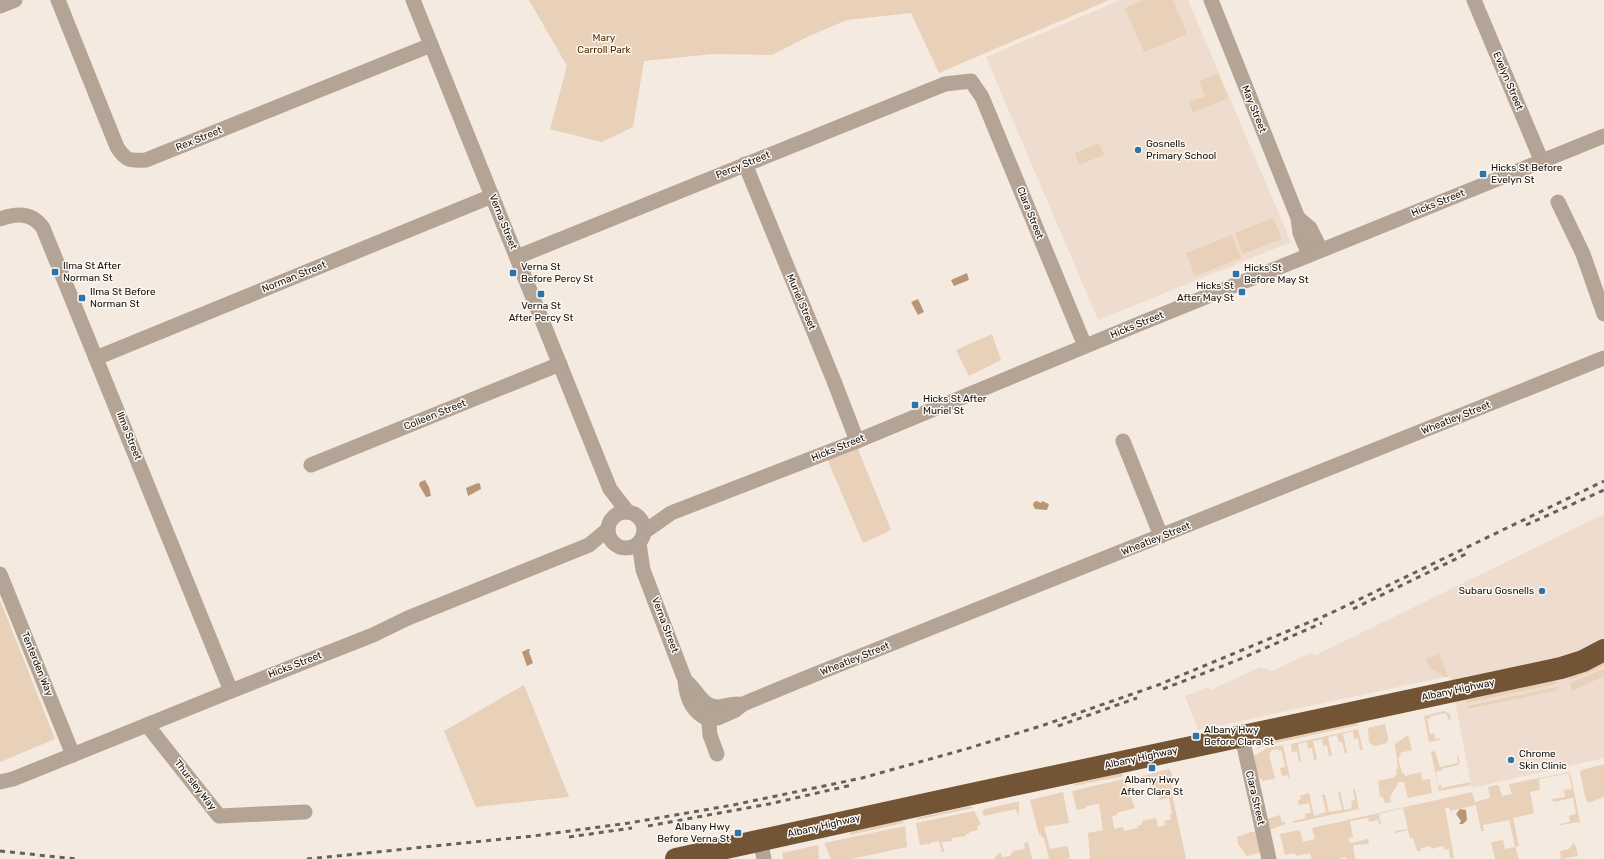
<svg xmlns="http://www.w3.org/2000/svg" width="1604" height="859" font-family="Rubik,sans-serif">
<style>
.built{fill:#eeddce}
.green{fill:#e8d0b9}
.water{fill:#b89575}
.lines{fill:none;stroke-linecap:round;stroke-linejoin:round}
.minor{stroke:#b4a496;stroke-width:15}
.highway{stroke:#735435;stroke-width:22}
.rail{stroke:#66605b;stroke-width:3;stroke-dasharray:5 5;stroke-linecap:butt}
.poi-dot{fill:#2f74a9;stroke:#fef8f2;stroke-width:1.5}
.labels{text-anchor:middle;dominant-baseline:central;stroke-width:3;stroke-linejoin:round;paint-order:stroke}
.park-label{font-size:10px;fill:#4d2b00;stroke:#fef8f2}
.street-label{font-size:10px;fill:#16120f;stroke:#fef8f2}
.poi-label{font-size:10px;fill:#16120f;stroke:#fef8f2;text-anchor:start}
</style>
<rect width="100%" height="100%" fill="#f4eae0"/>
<g class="built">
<path d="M 1120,0 L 1188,0 L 1291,242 L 1098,320 L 986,57 Z"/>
<path d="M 1604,514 L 1604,758 L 1472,788 L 1450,676 L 1198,730 L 1185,696 L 1208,687 L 1211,690 L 1260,667 L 1272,671 L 1310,653 L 1316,655 Z"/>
</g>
<g class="green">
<path d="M 529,0 L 1109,0 L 939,73 L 911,13 L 847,20 L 807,37 L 772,55 L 713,54 L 644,61 L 633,127 L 602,142 L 550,129 L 567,66 Z"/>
<path d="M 1143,0 L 1173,0 L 1187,34 L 1144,52 L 1125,8 Z"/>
<path d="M 1218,73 L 1228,98 L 1193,113 L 1189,102 L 1205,96 L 1199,81 Z"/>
<path d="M 1099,143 L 1104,155 L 1079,165 L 1075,153 Z"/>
<path d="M 1273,218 L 1282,239 L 1243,254 L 1235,233 Z"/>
<path d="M 1232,235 L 1241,258 L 1195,276 L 1186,253 Z"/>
<path d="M 992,334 L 1001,360 L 969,376 L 956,350 Z"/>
<path d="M 857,447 L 891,530 L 863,543 L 827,459 Z"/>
<path d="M 0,600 L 55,739 L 0,762 Z"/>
<path d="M 1439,654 L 1448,677 L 1445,677 L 1429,667 L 1426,659 Z"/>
<path d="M 1604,663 L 1604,666 L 1581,676 L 1569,680 L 1569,677 Z"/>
<path d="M 1604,669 L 1604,676 L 1572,691 L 1570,683 Z"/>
<path d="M 1554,680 L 1556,681 L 1556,684 L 1466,703 L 1466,700 Z"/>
<path d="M 524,685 L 569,797 L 476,807 L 444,731 Z"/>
<path d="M 1557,687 L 1555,691 L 1472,708 L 1469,709 L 1467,706 Z"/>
<path d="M 1444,711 L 1450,714 L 1451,719 L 1449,720 L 1446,713 L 1430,716 L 1431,718 L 1427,719 L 1430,734 L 1434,733 L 1435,739 L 1440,738 L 1440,740 L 1429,742 L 1424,716 Z"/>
<path d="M 1356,723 L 1359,725 L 1266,745 L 1255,750 L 1264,743 Z"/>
<path d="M 1385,724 L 1388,738 L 1387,743 L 1376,746 L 1372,745 L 1369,741 L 1368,728 Z"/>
<path d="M 1358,729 L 1363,750 L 1360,750 L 1358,738 L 1354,739 L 1353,731 L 1343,734 L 1347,753 L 1345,753 L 1342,742 L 1339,742 L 1337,735 L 1328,737 L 1332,756 L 1329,756 L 1327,745 L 1323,746 L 1322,739 L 1313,741 L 1317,759 L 1314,760 L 1312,748 L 1308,749 L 1307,742 L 1298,744 L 1301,762 L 1299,762 L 1297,751 L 1292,752 L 1291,744 Z"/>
<path d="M 1408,735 L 1412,750 L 1400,753 L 1401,756 L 1398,758 L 1402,773 L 1404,773 L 1405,776 L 1421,772 L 1422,780 L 1430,779 L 1432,793 L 1408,798 L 1404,782 L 1399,782 L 1390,797 L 1391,802 L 1384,803 L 1383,797 L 1380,797 L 1378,781 L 1395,777 L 1397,773 L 1396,769 L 1398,769 L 1395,744 Z"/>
<path d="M 1283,745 L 1290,778 L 1289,779 L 1288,775 L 1282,776 L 1280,768 L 1285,767 L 1281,750 L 1278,751 L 1278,749 L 1272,750 L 1269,754 L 1275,779 L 1265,780 L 1264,782 C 1257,777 1254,764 1254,756 L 1267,748 Z"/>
<path d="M 1435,751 L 1440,767 L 1458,763 L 1457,756 L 1458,756 L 1460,761 L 1458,765 L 1441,769 L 1442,770 L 1436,772 L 1438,786 L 1441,785 L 1441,788 L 1470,782 L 1471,785 L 1439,791 L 1431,752 Z"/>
<path d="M 1604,764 L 1604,797 L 1588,803 L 1585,796 L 1580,772 L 1582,770 Z"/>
<path d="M 1169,769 L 1172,774 L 1172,794 L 1186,859 L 1090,859 L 1088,833 L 1103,830 L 1099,804 L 1086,806 L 1086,808 L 1077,810 L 1072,791 L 1124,779 L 1135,808 L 1117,813 L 1117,815 L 1112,816 L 1114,829 L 1123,827 L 1124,831 L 1138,828 L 1137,826 L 1142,824 L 1142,821 L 1156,818 L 1158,827 L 1165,825 L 1164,821 L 1171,819 L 1170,815 L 1172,814 L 1169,798 L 1159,800 L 1159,788 L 1151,790 L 1148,780 L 1142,781 L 1142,776 Z"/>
<path d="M 1570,772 L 1580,822 L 1560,825 L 1560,824 L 1570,822 L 1569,816 L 1576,814 L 1573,798 L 1553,802 L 1552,799 L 1565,797 L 1564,790 L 1572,789 L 1569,773 L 1539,779 L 1540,790 L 1530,792 L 1534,813 L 1513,818 L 1519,846 L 1515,847 L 1519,859 L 1495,859 L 1491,842 L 1503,840 L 1505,849 L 1515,847 L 1509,820 L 1483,825 L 1484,831 L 1481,831 L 1476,805 L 1450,811 L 1449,807 L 1445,808 L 1454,858 L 1450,858 L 1449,849 L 1445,850 L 1444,846 L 1431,849 L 1431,846 L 1421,848 L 1421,851 L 1417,851 L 1413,838 L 1410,838 L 1408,830 L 1395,833 L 1395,831 L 1408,829 L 1403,808 L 1379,814 L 1381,824 L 1379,824 L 1378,820 L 1369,822 L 1368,818 L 1350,821 L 1353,837 L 1348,838 L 1350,843 L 1368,839 L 1369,844 L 1353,845 L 1355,859 L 1346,859 L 1345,857 L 1338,859 L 1312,859 L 1310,853 L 1296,856 L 1295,853 L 1285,855 L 1280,834 L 1300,830 L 1303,842 L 1315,839 L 1312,828 L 1472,792 L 1475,802 L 1490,798 L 1488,787 L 1497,785 L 1499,786 L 1502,796 L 1512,794 L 1509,784 Z"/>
<path d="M 1121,773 L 1124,776 L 1073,786 L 1075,784 Z"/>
<path d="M 1353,789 L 1355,789 L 1359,809 L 1293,823 L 1293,821 L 1306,818 L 1305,814 L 1311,813 L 1309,803 L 1299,805 L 1298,800 L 1301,799 L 1300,796 L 1309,793 L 1314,816 L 1326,812 L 1322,795 L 1325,795 L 1329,812 L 1342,810 L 1338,792 L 1340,791 L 1344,810 L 1352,808 L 1351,801 L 1355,800 Z"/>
<path d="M 1063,792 L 1069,823 L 1044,827 L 1050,849 L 1066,846 L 1068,847 L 1070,857 L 1068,859 L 1045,859 L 1049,858 L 1044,838 L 1042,838 L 1041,834 L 1039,835 L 1030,800 Z"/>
<path d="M 1016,802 L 1019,802 L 1019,815 L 1018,815 L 1016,809 L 984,816 L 982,812 L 985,809 Z"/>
<path d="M 971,806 L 973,808 L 916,820 L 917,818 Z"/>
<path d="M 974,811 L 981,824 L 977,826 L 978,830 L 969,832 L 969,834 L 966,834 L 966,836 L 952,838 L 952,841 L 942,842 L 944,852 L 942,852 L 939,841 L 930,843 L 930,845 L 928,844 L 920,845 L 916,823 Z"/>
<path d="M 1280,815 L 1282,822 L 1285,822 L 1285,824 L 1270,830 L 1267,819 Z"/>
<path d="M 902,820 L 904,823 L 850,835 L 851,831 Z"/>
<path d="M 905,826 L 907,847 L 851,859 L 831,859 L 824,843 Z"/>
<path d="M 1251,832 L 1256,832 L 1261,852 L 1247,856 L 1238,844 L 1237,837 Z"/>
<path d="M 1028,842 L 1032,859 L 994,859 L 998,854 L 1001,853 L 1002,857 L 1010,856 L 1013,851 L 1025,849 L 1024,843 Z"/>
<path d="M 1573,843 L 1576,846 L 1578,856 L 1561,859 L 1560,851 L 1569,849 Z"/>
<path d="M 818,845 L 819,859 L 783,859 L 782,853 Z"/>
</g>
<g class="water">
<path d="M 967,273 L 969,280 L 954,286 L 951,280 Z"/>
<path d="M 918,299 L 924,312 L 918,315 L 911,302 Z"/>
<path d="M 425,480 L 429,487 L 431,496 L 426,497 L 419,485 L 420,482 Z"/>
<path d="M 478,483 L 480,484 L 481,489 L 468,496 L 466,488 Z"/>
<path d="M 1037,501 L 1041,503 L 1042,501 L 1049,504 L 1047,510 L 1035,509 L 1033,505 L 1034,502 Z"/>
<path d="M 528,649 L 530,649 L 529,652 L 533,663 L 527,666 L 522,652 Z"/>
<path d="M 1460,809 L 1466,810 L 1467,820 L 1463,824 L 1459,824 L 1461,821 L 1456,814 Z"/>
</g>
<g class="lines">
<g class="minor">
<path d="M 58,0 L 117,147 C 126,161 130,161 146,160 L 431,45"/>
<path d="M 413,0 L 610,489 L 627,511"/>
<path d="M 1211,0 L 1298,218 L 1300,233 L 1309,255"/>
<path d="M 1474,0 L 1542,162"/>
<path d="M 0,6 L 15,0"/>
<path d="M 745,164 L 834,381 L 857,441"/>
<path d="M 1558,202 L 1583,254 L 1604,314"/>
<path d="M 1298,218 L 1310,228 L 1321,250"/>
<path d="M 0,219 C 16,213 32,212 43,228 L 231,691"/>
<path d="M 517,257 L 945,84 L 971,81 L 982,97 L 1085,346"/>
<path d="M 96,358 L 492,196"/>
<path d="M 1123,441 L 1161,536"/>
<path d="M 311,465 L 560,364"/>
<circle cx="626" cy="530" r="18"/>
<path d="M 644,532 L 671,513 L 857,441 L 1134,326 L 1604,136"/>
<path d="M 639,543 L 643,570 L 685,680 C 686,696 692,712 708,719"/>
<path d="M 0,574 L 73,755"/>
<path d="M 688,683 C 699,693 702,707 719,707 C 725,706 731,704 738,704"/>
<path d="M 708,711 L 710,735 L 717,754"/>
<path d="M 708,719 L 718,718 L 734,711 L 743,704 L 801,680 L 1604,358"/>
<path d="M 147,725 L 219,816 L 305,812"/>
<path d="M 1242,737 L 1269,859"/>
<path d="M 0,782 L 13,779 L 231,691 L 373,635 L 408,618 L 589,545 L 607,530"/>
<path d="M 760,840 L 764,859"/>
</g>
<path class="highway" d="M 676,859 L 953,798 L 1561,668 L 1583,661 L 1604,650"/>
<g class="rail">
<path d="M 1526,525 L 1604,490"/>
<path d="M 1353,609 L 1468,553"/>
<path d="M 1163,689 L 1238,660 L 1322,623"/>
<path d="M 1058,726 L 1137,698"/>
<path d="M 648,826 L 769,804 L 852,785"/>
<path d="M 569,837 L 632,828"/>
<path d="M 0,851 L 77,859"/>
<path d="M 307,859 L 533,836 L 629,823 L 733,805 L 862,778 L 966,749 L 1044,725 L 1158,685 L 1329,614 L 1604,481"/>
</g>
</g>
<g class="poi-dot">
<circle cx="1138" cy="150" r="4"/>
<rect x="1479" y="170" width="8" height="8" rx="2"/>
<rect x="51" y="268" width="8" height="8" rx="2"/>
<rect x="509" y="269" width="8" height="8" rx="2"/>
<rect x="1232" y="270" width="8" height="8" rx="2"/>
<rect x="1238" y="288" width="8" height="8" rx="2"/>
<rect x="537" y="290" width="8" height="8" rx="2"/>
<rect x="78" y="294" width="8" height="8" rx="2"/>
<rect x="911" y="401" width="8" height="8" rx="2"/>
<circle cx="1542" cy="591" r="4"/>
<rect x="1192" y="732" width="8" height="8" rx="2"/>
<circle cx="1511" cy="760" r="4"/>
<rect x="1148" y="764" width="8" height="8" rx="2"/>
<rect x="734" y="829" width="8" height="8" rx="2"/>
</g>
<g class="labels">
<g class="park-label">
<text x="604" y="38">Mary<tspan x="604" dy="12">Carroll Park</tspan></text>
</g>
<g class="street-label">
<text transform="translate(1508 81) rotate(67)">Evelyn Street</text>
<text transform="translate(1254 109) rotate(68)">May Street</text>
<text transform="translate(199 139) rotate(-22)">Rex Street</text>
<text transform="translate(743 165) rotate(-22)">Percy Street</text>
<text transform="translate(1438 203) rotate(-22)">Hicks Street</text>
<text transform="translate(1030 213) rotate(68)">Clara Street</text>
<text transform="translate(503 222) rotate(68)">Verna Street</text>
<text transform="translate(294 277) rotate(-22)">Norman Street</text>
<text transform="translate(801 302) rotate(67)">Muriel Street</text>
<text transform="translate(1137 325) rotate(-22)">Hicks Street</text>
<text transform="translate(435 415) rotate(-22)">Colleen Street</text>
<text transform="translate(1456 418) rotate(-22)">Wheatley Street</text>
<text transform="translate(129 436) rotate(68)">Ilma Street</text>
<text transform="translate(838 448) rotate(-22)">Hicks Street</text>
<text transform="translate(1156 539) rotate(-22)">Wheatley Street</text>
<text transform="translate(665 625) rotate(69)">Verna Street</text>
<text transform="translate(855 659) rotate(-22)">Wheatley Street</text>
<text transform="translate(37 664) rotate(68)">Tenterden Way</text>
<text transform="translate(295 665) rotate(-21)">Hicks Street</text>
<text transform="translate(1458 690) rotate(-12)">Albany Highway</text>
<text transform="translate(1141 758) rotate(-12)">Albany Highway</text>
<text transform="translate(195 785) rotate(52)">Thursley Way</text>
<text transform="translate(1255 798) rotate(77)">Clara Street</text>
<text transform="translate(824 826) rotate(-13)">Albany Highway</text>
</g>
<g class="poi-label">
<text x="1146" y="144">Gosnells<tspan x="1146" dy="12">Primary School</tspan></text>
<text x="1491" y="168">Hicks St Before<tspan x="1491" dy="12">Evelyn St</tspan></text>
<text x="63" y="266">Ilma St After<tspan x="63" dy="12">Norman St</tspan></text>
<text x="521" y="267">Verna St<tspan x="521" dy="12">Before Percy St</tspan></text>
<text x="1244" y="268">Hicks St<tspan x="1244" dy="12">Before May St</tspan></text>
<text x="1234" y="286" text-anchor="end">Hicks St<tspan x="1234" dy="12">After May St</tspan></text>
<text x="90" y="292">Ilma St Before<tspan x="90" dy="12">Norman St</tspan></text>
<text x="541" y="306" text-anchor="middle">Verna St<tspan x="541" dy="12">After Percy St</tspan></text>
<text x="923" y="399">Hicks St After<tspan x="923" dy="12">Muriel St</tspan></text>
<text x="1534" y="591" text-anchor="end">Subaru Gosnells</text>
<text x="1204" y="730">Albany Hwy<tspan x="1204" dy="12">Before Clara St</tspan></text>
<text x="1519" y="754">Chrome<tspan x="1519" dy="12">Skin Clinic</tspan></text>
<text x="1152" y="780" text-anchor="middle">Albany Hwy<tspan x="1152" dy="12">After Clara St</tspan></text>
<text x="730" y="827" text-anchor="end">Albany Hwy<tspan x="730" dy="12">Before Verna St</tspan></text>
</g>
</g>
</svg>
